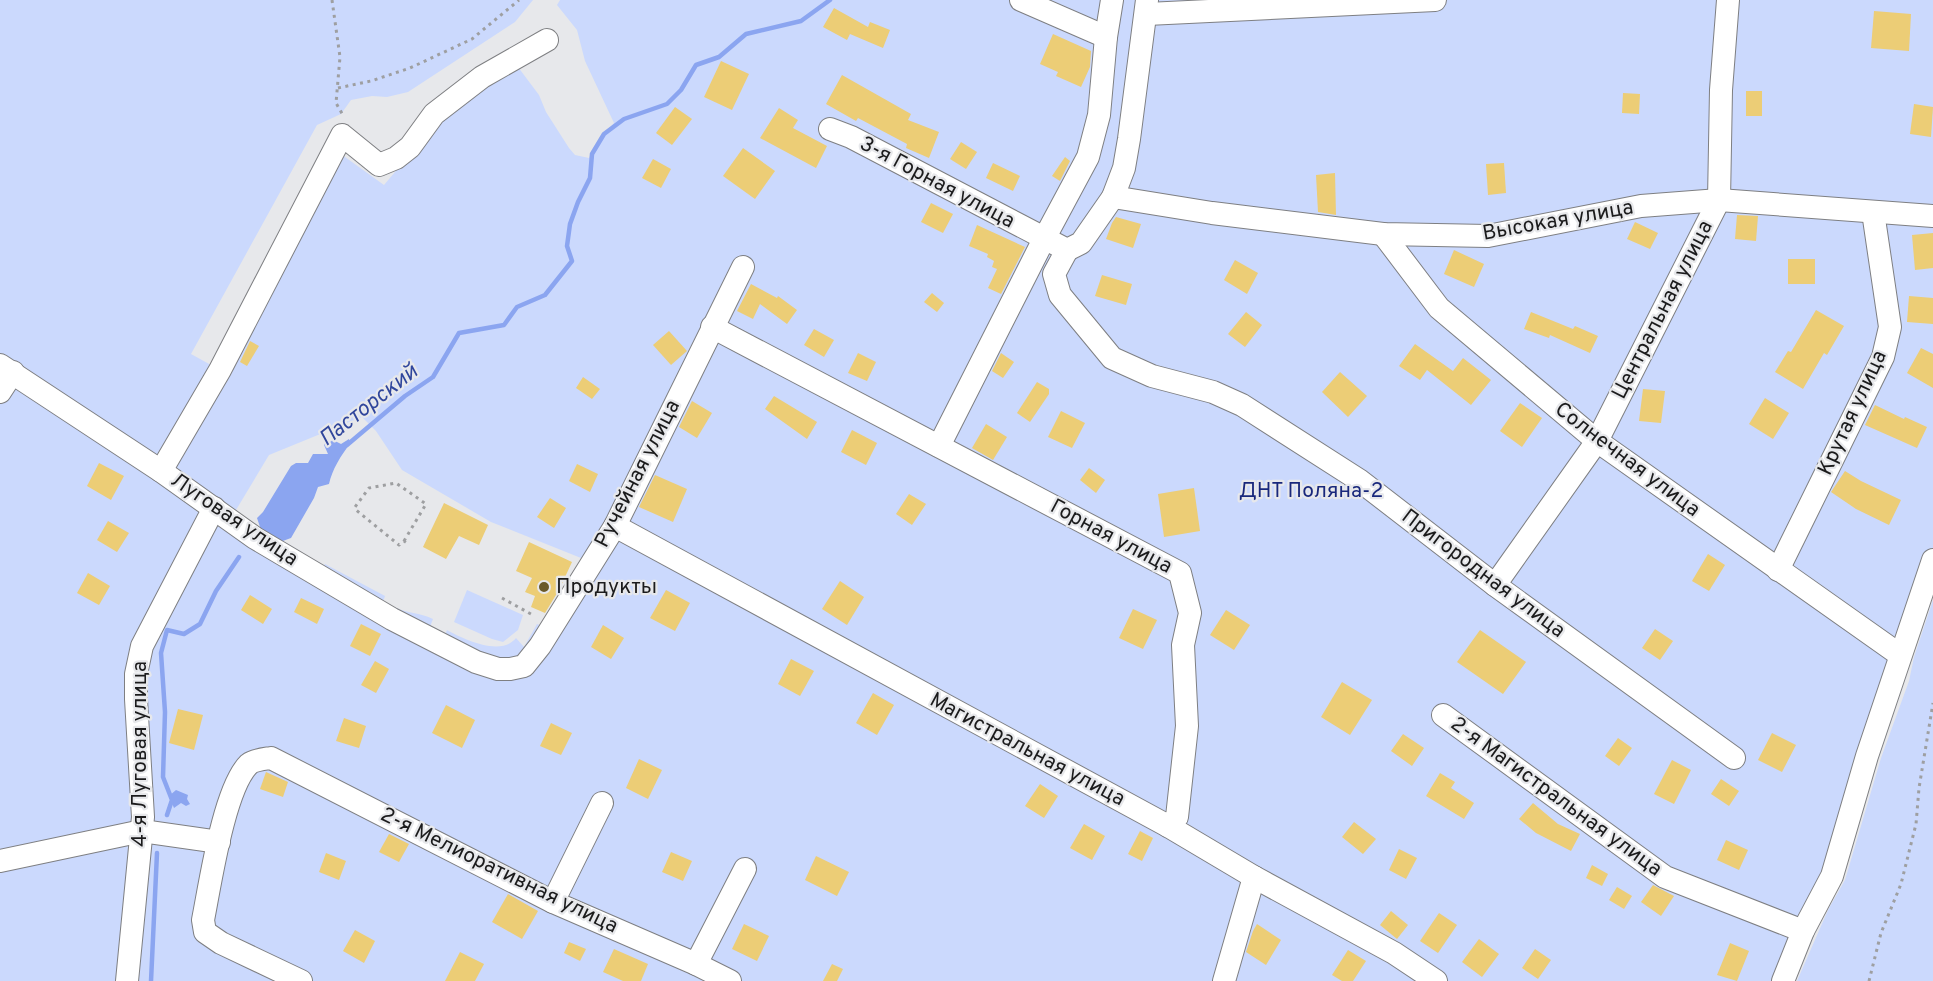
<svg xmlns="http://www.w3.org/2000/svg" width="1933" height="981" font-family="Overpass,sans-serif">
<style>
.green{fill:#cbd9fd;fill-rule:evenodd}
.water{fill:#8ba5f0}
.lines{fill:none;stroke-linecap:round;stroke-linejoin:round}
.stream{stroke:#8ba5f0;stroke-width:4.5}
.building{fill:#eccd76}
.minor-casing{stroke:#7e7f82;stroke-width:24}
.path{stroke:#9e9fa1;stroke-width:3;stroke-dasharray:3 4.5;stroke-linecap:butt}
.minor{stroke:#fff;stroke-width:22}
.poi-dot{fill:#6a5927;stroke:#e7e8eb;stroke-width:2}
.labels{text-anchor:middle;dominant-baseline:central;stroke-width:4.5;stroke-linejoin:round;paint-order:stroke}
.street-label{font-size:21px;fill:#1b1b1c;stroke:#e7e8eb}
.park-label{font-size:21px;fill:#19287c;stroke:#e7e8eb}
.poi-label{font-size:21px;fill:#1b1b1c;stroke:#e7e8eb;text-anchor:start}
.water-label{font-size:22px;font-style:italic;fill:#30469c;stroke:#e7e8eb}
</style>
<rect width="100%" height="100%" fill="#e7e8eb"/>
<g class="green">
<path d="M 0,0 L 533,0 L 515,22 L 408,92 L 387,97 L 372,96 L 351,100 L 341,114 L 317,125 L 191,354 L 220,370 L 338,152 L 384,185 L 443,115 L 515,63 L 539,95 L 546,112 L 569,148 L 575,155 L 589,158 L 604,134 L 614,123 L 585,61 L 577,30 L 557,5 L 560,0 L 1933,0 L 1933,560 L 1783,981 L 0,981 ZM 362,417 L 376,431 L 402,470 L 491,522 L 591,562 L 551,629 L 537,624 L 524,647 L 516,638 C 501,657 463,639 447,630 L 441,645 L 426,637 L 433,619 C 419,612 408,614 394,607 L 379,613 L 385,596 L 325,564 L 318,577 L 230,520 L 269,455 Z"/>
<path d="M 467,590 L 523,615 L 518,630 L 503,642 L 492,639 L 454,622 Z"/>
<path d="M 1933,600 L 1933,981 L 1797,981 L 1828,910 L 1845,880 L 1881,758 L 1909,681 L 1914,657 Z"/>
</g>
<g class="water">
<path d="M 349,439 L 350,444 C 341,455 332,470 329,484 L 318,487 L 314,498 L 291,538 L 280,542 L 269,533 L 261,530 L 257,518 L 263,512 L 291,466 L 296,463 L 308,463 L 313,454 L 328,454 L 324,445 L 324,442 L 330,442 L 333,440 L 341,444 Z"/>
<path d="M 176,790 L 188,795 L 187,799 L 190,804 L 186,806 L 181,803 L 174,808 L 169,796 Z"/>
</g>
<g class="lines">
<g class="stream">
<path d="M 347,445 L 405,396 L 433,377 L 459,333 L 504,325 L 517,307 L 545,295 L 572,261 L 567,246 L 570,224 L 578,202 L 590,178 L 592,154 L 604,134 L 624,119 L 667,104 L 681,90 L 696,65 L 719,57 L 746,34 L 801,21 L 830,0"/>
<path d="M 167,815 L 172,800 L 163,777 L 165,712 L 161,653 L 167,630 L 184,634 L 200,624 L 216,591 L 239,557"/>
<path d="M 151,981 L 157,853"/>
</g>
</g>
<g class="building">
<path d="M 834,8 L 868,27 L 870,22 L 890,30 L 883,48 L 850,34 L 847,40 L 823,27 Z"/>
<path d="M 1874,11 L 1911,14 L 1909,51 L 1871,48 Z"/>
<path d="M 1053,34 L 1091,51 L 1090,67 L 1081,87 L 1056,76 L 1058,72 L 1040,64 Z"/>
<path d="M 721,61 L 749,74 L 732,110 L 704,97 Z"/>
<path d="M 842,75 L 911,114 L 908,120 L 939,132 L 929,158 L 906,148 L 907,144 L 858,118 L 856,121 L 826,104 Z"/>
<rect x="1746" y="91" width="16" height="25"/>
<path d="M 1623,93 L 1640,94 L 1639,114 L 1622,113 Z"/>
<path d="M 1914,104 L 1933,107 L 1931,137 L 1910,134 Z"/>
<path d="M 675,107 L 692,119 L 672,145 L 656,133 Z"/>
<path d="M 779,108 L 798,120 L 793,128 L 827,146 L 816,168 L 760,138 Z"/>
<path d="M 961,142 L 977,152 L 966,169 L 950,159 Z"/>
<path d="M 743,148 L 775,171 L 755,199 L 723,176 Z"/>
<path d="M 1065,157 L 1070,161 L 1060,181 L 1052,176 Z"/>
<path d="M 653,159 L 671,169 L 661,188 L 642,178 Z"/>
<path d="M 993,163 L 1020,176 L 1013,191 L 986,178 Z"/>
<path d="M 1504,163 L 1506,193 L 1488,195 L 1486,164 Z"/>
<path d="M 1335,173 L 1336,215 L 1318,212 L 1316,175 Z"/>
<path d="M 931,203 L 953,214 L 943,233 L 921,222 Z"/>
<path d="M 1737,215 L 1758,216 L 1756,241 L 1735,239 Z"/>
<path d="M 1116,217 L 1141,224 L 1133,248 L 1106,239 L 1112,223 Z"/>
<path d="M 1635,222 L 1658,233 L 1650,249 L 1627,239 Z"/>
<path d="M 977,225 L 1025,247 L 1001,294 L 988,288 L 997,269 L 992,267 L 994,261 L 987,257 L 988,254 L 969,246 Z"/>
<path d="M 1933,233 L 1933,268 L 1915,270 L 1912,235 Z"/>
<path d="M 1454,250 L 1484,264 L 1474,287 L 1444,274 Z"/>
<rect x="1788" y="259" width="27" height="25"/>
<path d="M 1235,260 L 1258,273 L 1247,294 L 1224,280 Z"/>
<path d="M 1102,275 L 1132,284 L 1126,305 L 1095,296 Z"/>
<path d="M 751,284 L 777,298 L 778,296 L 797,310 L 787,324 L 760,304 L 753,319 L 737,311 Z"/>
<path d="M 932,293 L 944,303 L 937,312 L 924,302 Z"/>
<path d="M 1909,296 L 1933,298 L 1933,324 L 1907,322 Z"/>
<path d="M 1816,310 L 1844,326 L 1827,355 L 1824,353 L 1803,389 L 1775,372 L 1788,351 L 1791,352 Z"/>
<path d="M 1246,312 L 1262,325 L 1245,347 L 1228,334 Z"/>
<path d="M 1531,312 L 1573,329 L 1575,326 L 1598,336 L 1590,353 L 1550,335 L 1549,338 L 1524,329 Z"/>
<path d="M 814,329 L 834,340 L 824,357 L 804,345 Z"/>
<path d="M 669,331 L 687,351 L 671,365 L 653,345 Z"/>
<path d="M 250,341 L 259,346 L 247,366 L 240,362 Z"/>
<path d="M 1415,344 L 1453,371 L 1463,358 L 1491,380 L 1471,405 L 1427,370 L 1420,380 L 1399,366 Z"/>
<path d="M 1921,348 L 1933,354 L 1933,388 L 1907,373 Z"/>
<path d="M 858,353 L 876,362 L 867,381 L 848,373 Z"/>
<path d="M 1001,353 L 1014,362 L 1003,378 L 992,371 Z"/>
<path d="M 1340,372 L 1367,396 L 1348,417 L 1322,392 Z"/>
<path d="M 583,377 L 600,389 L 592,399 L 576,388 Z"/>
<path d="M 1037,382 L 1049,389 L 1049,394 L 1030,422 L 1017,413 Z"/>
<path d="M 1643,389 L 1665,391 L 1661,423 L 1639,421 Z"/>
<path d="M 774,396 L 817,422 L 807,439 L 765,409 Z"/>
<path d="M 1765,398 L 1789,413 L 1773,439 L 1749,424 Z"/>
<path d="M 692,401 L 712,413 L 697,438 L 679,427 Z"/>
<path d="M 1520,403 L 1542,418 L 1522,447 L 1500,431 Z"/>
<path d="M 1875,405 L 1904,419 L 1905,417 L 1927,427 L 1917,448 L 1865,425 Z"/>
<path d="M 1061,411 L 1085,423 L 1072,448 L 1048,437 Z"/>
<path d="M 986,424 L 1007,437 L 993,460 L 972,448 Z"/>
<path d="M 852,430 L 877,443 L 866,465 L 841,452 Z"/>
<path d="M 99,463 L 124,476 L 111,500 L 87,486 Z"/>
<path d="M 577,464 L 598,474 L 590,492 L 569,481 Z"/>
<path d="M 1089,468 L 1105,480 L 1096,493 L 1080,480 Z"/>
<path d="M 1845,471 L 1861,481 L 1901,500 L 1889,525 L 1856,509 L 1831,492 Z"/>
<path d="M 655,475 L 687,489 L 673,522 L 639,507 Z"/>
<path d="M 1194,488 L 1200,531 L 1164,537 L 1158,494 Z"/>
<path d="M 909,494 L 926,504 L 912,525 L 896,514 Z"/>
<path d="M 550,498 L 566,508 L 554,528 L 537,517 Z"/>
<path d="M 444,503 L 488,525 L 479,545 L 459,536 L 446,559 L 423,547 Z"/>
<path d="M 108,521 L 129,533 L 117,552 L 97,540 Z"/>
<path d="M 529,542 L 572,562 L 559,590 L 545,613 L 531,607 L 535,596 L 525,592 L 532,578 L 516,571 Z"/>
<path d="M 1708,554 L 1725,565 L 1709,591 L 1692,581 Z"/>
<path d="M 88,573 L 110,586 L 99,605 L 77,593 Z"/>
<path d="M 840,581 L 864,597 L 847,625 L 822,609 Z"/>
<path d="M 666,590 L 690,603 L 675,631 L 650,618 Z"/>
<path d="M 250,595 L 272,609 L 263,624 L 241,610 Z"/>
<path d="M 301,598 L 324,609 L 317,624 L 294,612 Z"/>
<path d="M 1133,609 L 1157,620 L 1143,649 L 1119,638 Z"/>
<path d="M 1226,610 L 1250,625 L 1234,650 L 1210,635 Z"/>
<path d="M 361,624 L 381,634 L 370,656 L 350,646 Z"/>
<path d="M 603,625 L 624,638 L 611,659 L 591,647 Z"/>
<path d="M 1655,629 L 1673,641 L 1660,660 L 1642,648 Z"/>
<path d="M 1480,630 L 1526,662 L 1503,694 L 1457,662 Z"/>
<path d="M 791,659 L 814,671 L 800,696 L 778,684 Z"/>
<path d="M 375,661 L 389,669 L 376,693 L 361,685 Z"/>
<path d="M 1342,682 L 1372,700 L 1350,735 L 1321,717 Z"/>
<path d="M 873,693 L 894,705 L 877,735 L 856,723 Z"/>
<path d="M 446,705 L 475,720 L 462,748 L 432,733 Z"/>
<path d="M 178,709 L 203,715 L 194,750 L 169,743 Z"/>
<path d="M 344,718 L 366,726 L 359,748 L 336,741 Z"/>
<path d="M 551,723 L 572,733 L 561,755 L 540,746 Z"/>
<path d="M 1772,733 L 1796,745 L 1782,772 L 1758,760 Z"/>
<path d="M 1403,734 L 1424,748 L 1412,766 L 1391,751 Z"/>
<path d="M 1618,738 L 1632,748 L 1619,766 L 1605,756 Z"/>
<path d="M 639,759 L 662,770 L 648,799 L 626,788 Z"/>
<path d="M 1672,760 L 1691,770 L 1674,804 L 1654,794 Z"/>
<path d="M 266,772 L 288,782 L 283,797 L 260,789 Z"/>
<path d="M 1440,773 L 1455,782 L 1451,788 L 1474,803 L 1464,819 L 1426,796 Z"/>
<path d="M 1721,779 L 1739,791 L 1729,806 L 1711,794 Z"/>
<path d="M 1040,784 L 1058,796 L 1044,818 L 1025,806 Z"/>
<path d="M 1533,803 L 1558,824 L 1580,834 L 1571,851 L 1536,833 L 1519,819 Z"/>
<path d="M 1354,822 L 1376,839 L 1363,854 L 1342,837 Z"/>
<path d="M 1084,824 L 1105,836 L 1092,860 L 1070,848 Z"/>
<path d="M 1140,831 L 1153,838 L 1142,861 L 1128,854 Z"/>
<path d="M 389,834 L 409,844 L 399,862 L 379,852 Z"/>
<path d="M 1726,840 L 1748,850 L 1739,870 L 1717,860 Z"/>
<path d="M 1399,849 L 1417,858 L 1406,879 L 1389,870 Z"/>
<path d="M 671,852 L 692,861 L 683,881 L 662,872 Z"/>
<path d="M 326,853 L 346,861 L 339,880 L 319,872 Z"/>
<path d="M 816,856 L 849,872 L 837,896 L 805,880 Z"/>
<path d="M 1592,865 L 1608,874 L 1602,886 L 1586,878 Z"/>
<path d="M 1653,885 L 1674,896 L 1661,916 L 1641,902 Z"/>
<path d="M 1617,887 L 1632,896 L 1624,909 L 1609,900 Z"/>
<path d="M 508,894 L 538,911 L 522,939 L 492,922 Z"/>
<path d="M 1391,911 L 1408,925 L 1397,939 L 1380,925 Z"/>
<path d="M 1439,913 L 1457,925 L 1438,953 L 1420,941 Z"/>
<path d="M 744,924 L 769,936 L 757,961 L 732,949 Z"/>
<path d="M 1257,924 L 1281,940 L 1266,965 L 1246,952 L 1253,931 Z"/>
<path d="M 355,930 L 375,941 L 364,963 L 343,951 Z"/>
<path d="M 1479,939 L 1499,954 L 1482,977 L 1462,962 Z"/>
<path d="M 569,942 L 586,949 L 580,961 L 564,953 Z"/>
<path d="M 1730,943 L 1749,951 L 1737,981 L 1717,975 Z"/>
<path d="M 614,949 L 648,964 L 641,981 L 623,981 L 603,972 Z"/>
<path d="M 1535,949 L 1551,960 L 1538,979 L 1522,968 Z"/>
<path d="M 1348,950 L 1366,961 L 1353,981 L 1342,981 L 1332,975 Z"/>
<path d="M 460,952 L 484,964 L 475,981 L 445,981 Z"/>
<path d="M 832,964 L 843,969 L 837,981 L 823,981 Z"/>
</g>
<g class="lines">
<defs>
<g id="minor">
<path d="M 1021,0 L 1106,37"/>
<path d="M 1147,14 L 1435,0"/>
<path d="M 830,129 L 851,137 L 1067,250 L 1081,243 L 1113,197 L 1124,168 L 1129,139 L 1147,0"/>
<path d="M 1113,197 L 1212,213 L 1383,234 L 1488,236 L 1641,206 L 1719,200 L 1933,216"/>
<path d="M 1383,234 L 1439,308 L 1597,441 L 1900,655"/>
<path d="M 1067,250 L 1054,274 L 1060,295 L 1112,358 L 1152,376 L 1213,392 L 1242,405 L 1359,480 L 1495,585 L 1734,758"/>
<path d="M 712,327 L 1180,573 L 1190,613 L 1183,645 L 1187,726 L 1177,817 L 1168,826"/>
<path d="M 0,365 L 161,471 L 255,538 L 392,619 L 476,662 L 498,669 L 510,669 L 524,666 L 540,646 L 615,526 L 743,267"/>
<path d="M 0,392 L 13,372"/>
<path d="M 939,446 L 1044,239 L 1088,157 L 1099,115 L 1106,37 L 1112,0"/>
<path d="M 161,471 L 220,370 L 342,135 L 379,165 L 396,158 L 410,147 L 434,114 L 482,77 L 547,40"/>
<path d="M 615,526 L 1168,826 L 1254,877 L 1394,953 L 1436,981"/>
<path d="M 1778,570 L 1883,357 L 1890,327 L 1873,212"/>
<path d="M 1495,585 L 1597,441 L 1719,200 L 1721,90 L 1728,0"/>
<path d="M 1443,715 L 1665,877 L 1803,931"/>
<path d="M 0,861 L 142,831 L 219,842"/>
<path d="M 553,902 L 602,803"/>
<path d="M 696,964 L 745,869"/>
<path d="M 127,981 L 143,817 L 136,699 L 136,674 L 142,646 L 214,508"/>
<path d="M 301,981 L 221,943 L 205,932 L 203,920 C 210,885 224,788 249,764 C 254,760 265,759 271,758 L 553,902 L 696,964 L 730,981"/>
<path d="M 1224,981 L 1254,877"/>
<path d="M 1783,981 L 1803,931 L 1832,876 L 1867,756 L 1933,560"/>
</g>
</defs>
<use href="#minor" class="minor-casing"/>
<g class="path">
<path d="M 332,0 L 340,57 L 336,103 L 344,117"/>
<path d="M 338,88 L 371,81 L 410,68 L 472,39 L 519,0"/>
<path d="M 404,541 L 426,504 L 396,483 L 369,488 L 355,507 L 356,510 L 399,545 L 404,541 L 407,543"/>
<path d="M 502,598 L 531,614"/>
<path d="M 1869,981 L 1881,933 L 1901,884 L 1916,824 L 1919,788 L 1933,703"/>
</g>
<use href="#minor" class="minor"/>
</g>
<circle class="poi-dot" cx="544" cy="587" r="6"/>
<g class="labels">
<g class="street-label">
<text transform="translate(937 183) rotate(28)">3-я Горная улица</text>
<text transform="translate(1558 221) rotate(-10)">Высокая улица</text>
<text transform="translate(1663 310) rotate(-63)">Центральная улица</text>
<text transform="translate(1853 413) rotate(-65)">Крутая улица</text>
<text transform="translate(1627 460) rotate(37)">Солнечная улица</text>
<text transform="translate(638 474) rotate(-63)">Ручейная улица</text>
<text transform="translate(234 520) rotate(34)">Луговая улица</text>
<text transform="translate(1111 537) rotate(28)">Горная улица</text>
<text transform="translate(1483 574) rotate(37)">Пригородная улица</text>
<text transform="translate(1027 750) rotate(28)">Магистральная улица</text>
<text transform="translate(140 754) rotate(-90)">4-я Луговая улица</text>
<text transform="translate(1556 797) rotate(36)">2-я Магистральная улица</text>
<text transform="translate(499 871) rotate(26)">2-я Мелиоративная улица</text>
</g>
<g class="park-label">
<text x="1311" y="491">ДНТ Поляна-2</text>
</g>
<g class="poi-label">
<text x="556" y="587">Продукты</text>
</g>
<g class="water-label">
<text transform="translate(369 406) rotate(-38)">Пасторский</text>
</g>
</g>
</svg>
